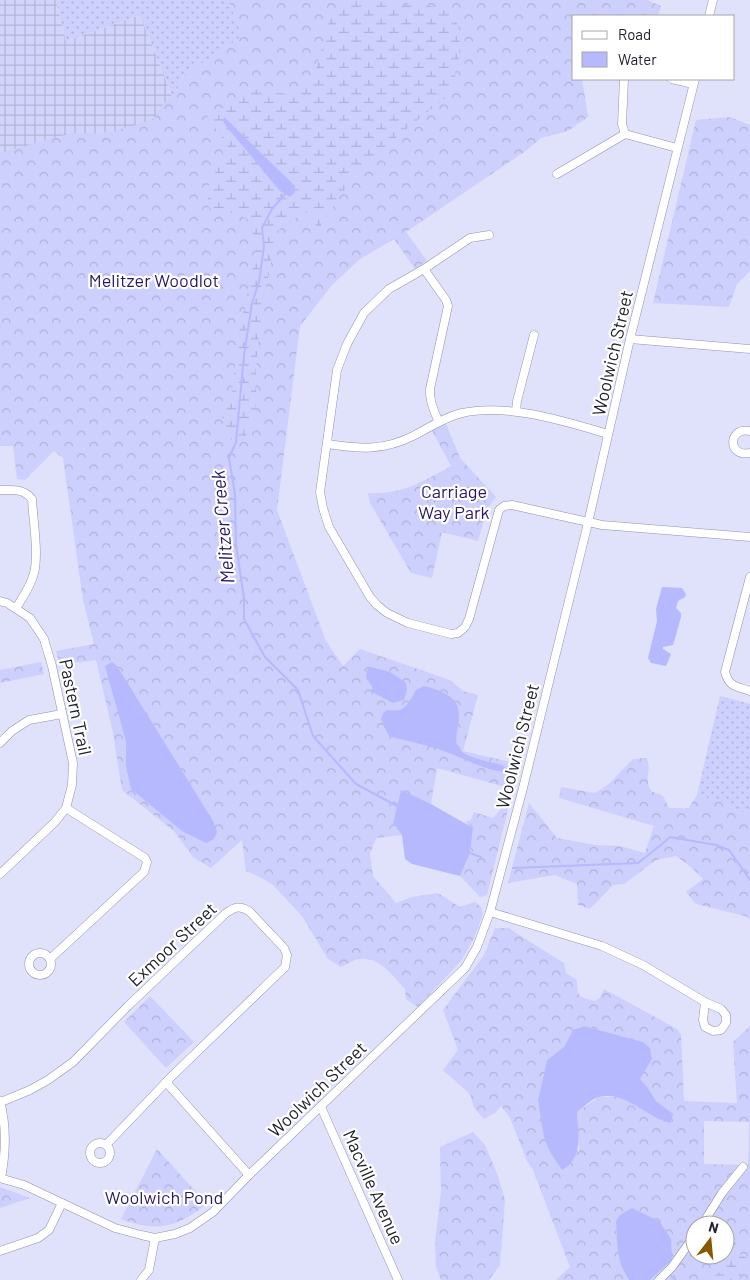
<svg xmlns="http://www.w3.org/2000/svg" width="750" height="1280" font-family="Barlow,sans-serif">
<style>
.industrial{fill:url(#industrial-grid)}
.grass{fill:url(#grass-dots)}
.forest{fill:url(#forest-crowns);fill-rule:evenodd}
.wetland{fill:url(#wetland-marsh)}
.water{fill:#b7b9fe}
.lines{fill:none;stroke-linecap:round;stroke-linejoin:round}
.stream{stroke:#b7b9fe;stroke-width:2}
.minor-casing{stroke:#9192b0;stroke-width:9}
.minor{stroke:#fff;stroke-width:8}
.labels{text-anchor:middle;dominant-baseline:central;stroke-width:4.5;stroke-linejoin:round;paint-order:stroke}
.park-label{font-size:18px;fill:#261866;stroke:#fff}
.street-label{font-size:18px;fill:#21212d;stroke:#fff}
.water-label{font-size:19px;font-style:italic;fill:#271a67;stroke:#fff}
</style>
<defs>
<pattern id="industrial-grid" width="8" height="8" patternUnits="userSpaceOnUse" patternTransform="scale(1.25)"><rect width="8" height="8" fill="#d2d4fb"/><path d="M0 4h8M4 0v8" fill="none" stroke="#b4b6d7"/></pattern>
<pattern id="grass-dots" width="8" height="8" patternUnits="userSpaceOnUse" patternTransform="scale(1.25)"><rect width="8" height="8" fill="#cdcffd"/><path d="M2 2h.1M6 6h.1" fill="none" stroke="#b0b1d9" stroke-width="1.8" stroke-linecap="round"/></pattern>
<pattern id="forest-crowns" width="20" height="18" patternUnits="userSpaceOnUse" patternTransform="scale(1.25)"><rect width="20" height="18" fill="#cdcffd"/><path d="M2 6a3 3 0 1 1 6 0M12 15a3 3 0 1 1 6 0" fill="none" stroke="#b0b1d9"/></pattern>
<pattern id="wetland-marsh" width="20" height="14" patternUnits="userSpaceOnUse" patternTransform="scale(1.25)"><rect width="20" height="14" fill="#cdcffd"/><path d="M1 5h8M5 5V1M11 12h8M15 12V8" fill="none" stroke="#b0b1d9"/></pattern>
</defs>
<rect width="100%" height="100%" fill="#e0e1fb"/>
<path class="industrial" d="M 0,0 L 56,0 L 66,41 L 140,15 L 180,116 L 0,156 Z"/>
<g class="grass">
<path d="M 56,0 L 228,0 L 243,36 L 184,75 L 177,90 L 172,95 L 140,15 L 66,41 Z"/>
<path d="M 720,696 L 750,704 L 750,810 L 739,813 L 725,803 L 697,795 Z"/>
</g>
<g class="forest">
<path d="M 228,0 L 647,0 L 661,6 L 658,16 L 574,16 L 574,79 L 582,79 L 588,117 L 568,131 L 541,138 L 527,150 L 406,232 L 427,261 L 415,269 L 394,239 L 360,259 L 332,285 L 300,326 L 277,510 L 326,641 L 343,666 L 360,649 L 450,680 L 463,691 L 478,695 L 463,751 L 519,764 L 513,789 L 437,768 L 431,804 L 401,791 L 393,823 L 402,835 L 376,838 L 370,854 L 373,876 L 396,903 L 412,897 L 438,893 L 460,907 L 475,902 L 481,907 L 483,914 L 474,938 L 461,961 L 418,1007 L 406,999 L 405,989 C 394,977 379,956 360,959 C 354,959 347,965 341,967 L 328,959 L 302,916 L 273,885 L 258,876 L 246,871 L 242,840 L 211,868 L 193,857 L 174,831 L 122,790 L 113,733 L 96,660 L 60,665 L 56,651 L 94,644 L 83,600 L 63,458 L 54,451 L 25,480 L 17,479 L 13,446 L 0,446 L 0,153 L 72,133 L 99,134 L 129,127 L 153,119 L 163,104 L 177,90 L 184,75 L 243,36 Z"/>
<path d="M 730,117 L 750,125 L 750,271 L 737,284 L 729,307 L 653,303 L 696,120 Z"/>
<path d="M 444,419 L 460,458 L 496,497 L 487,509 L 478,541 L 442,532 L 432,578 L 411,573 L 370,503 L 368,493 C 401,495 422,482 451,466 L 430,427 Z"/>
<path d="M 41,662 L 44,674 L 0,683 L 0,670 Z"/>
<path d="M 646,758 C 653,772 643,775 651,791 L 663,796 L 669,808 L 689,808 L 697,795 L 725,803 L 739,813 L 750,810 L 750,919 L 745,916 L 696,904 L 686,892 L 703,879 L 691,867 L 676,856 L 656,860 L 624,884 L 613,885 L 590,909 L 578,905 L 577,884 L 555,875 L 508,883 L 529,803 L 557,838 L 595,845 L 620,846 L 645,853 L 654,826 L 559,798 L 561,787 L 595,793 L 609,784 L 633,759 Z"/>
<path d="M 510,801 L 487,895 L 480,897 L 460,876 L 470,853 L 473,828 L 465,822 L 471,820 L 474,812 L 493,818 L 507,802 Z"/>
<path d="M 495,928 L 508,928 L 564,963 L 566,973 L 577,980 C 577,997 579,997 595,1001 L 600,998 L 604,989 L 677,1029 L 681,1034 L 684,1101 L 737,1103 L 733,1042 L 750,1026 L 750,1280 L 650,1280 L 672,1260 L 659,1221 L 632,1208 L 616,1221 C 617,1242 616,1262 629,1280 L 556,1280 L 570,1267 L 533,1170 L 527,1161 L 510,1118 L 501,1106 L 495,1113 L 484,1119 L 474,1108 L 470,1094 L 443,1070 L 458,1050 L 443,1010 L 484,955 ZM 584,1026 L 643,1042 L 652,1059 L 639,1079 L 648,1088 L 656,1101 L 672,1114 L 662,1121 L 621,1097 L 599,1097 L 577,1112 L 579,1152 L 538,1100 L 547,1060 L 564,1047 L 573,1030 ZM 704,1121 L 749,1122 L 748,1165 L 704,1164 ZM 695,1225 L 725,1225 L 725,1255 L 695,1255 Z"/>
<path d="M 150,996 L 194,1042 L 166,1068 L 124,1022 Z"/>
<path d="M 473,1132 L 485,1145 L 498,1176 L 505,1200 L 500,1265 L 489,1280 L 441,1280 L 436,1267 L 435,1242 L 441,1191 L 440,1147 Z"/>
<path d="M 157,1149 L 207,1204 C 177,1227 158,1233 121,1219 Z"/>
<path d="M 0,1187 L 30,1198 L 0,1208 Z"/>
</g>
<g class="wetland">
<path d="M 347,0 L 377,0 L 395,9 L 408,4 L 439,7 L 451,15 L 458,25 L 460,41 L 458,69 L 446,97 L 372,157 L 352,178 L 318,230 L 309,211 L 290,221 L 275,233 L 270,269 L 261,309 L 256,368 L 256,406 L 246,436 L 236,442 L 226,437 L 222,418 L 231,400 L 239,333 L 257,248 L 249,220 L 237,214 L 209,208 L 207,189 L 228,146 L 207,116 L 258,89 L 290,95 L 314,76 L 330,18 Z"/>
<path d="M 738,1253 L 748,1259 L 739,1280 L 708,1280 L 716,1276 Z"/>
</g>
<g class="water">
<path d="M 224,117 L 294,185 L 295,192 L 290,197 L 280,191 L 226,126 L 223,121 Z"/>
<path d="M 662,587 L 682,588 L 686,594 L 685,597 L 678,601 L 676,608 L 681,613 L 681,617 L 674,642 L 673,645 L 663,647 L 663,649 L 671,654 L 666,666 L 651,663 L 648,658 L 657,621 L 656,609 Z"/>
<path d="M 112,662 L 117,666 L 213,821 L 217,832 L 214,839 L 206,843 L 182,831 L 131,789 L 126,766 L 126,741 L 105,666 Z"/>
<path d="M 371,667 L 390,672 L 406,683 L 407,690 L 404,700 L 393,703 L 372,692 L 372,686 L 366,678 L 367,670 Z"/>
<path d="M 424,686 C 486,700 443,735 461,751 C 468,758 491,762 502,765 L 506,768 L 505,772 C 486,770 471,762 454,755 C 433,746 411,742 389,736 L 381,719 L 384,712 L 388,710 C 412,715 407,693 424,686 Z"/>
<path d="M 401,790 L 431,804 L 473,828 L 470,853 L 460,876 L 412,864 L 405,859 L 402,835 L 393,823 Z"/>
<path d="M 584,1026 L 643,1042 L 650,1048 L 652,1059 L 640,1079 L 648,1088 L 656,1101 L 673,1114 L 671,1123 C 646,1118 626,1090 599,1097 C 592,1098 583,1108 577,1112 C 578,1134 584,1158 562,1170 L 550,1152 L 544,1137 L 538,1100 L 547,1060 L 564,1047 L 573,1030 Z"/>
<path d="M 632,1208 L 659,1221 L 671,1239 L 672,1260 L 650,1280 L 629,1280 C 616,1262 617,1242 616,1221 L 620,1215 Z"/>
</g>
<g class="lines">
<g class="stream">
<path d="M 285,194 L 272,209 L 262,228 L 264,246 L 259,282 L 252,303 L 244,355 L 236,442 L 229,458 L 235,494 L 236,545 L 244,598 L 244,619 L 265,657 L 298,690 L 313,736 L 356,784 L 397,806"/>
<path d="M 470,853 L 481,857"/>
<path d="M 513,868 L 638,863 L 661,845 L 670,837 L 716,845 L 729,850 L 750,880"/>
<path d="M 674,1276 L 675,1280"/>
</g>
<defs>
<g id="minor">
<path d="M 709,16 L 713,0"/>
<path d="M 624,79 L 622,124 L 625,134 L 677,148"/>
<path d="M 672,79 L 693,84"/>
<path d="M 557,174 L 625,134"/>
<path d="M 489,235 L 470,238 L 424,269 L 389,289 L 364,313 L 347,344 L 337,370 L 320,492 L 323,508 L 329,527 L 370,597 L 377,605 L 387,613 L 408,623 L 451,634 L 458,633 L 465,627 L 469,619 L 499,510 L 504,506 L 512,505 L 602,525 L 750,537"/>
<path d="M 424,269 L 446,300 L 448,306 L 430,389 C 429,400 434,412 439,422"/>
<path d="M 630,339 L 750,349"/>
<path d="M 516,411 L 517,401 L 534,335"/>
<path d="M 750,431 C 728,426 727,458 750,453"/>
<path d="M 327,444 C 360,449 383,451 413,436 C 429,428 444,417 462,413 C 508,403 564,421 608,434"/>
<path d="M 0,490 C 13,490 23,488 32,499 C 33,520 39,554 34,573 C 31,586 23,597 16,608"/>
<path d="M 750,577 L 725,672 C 729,687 736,686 750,691"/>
<path d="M 0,601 L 7,603 L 30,618 L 44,639 L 52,666 L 73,763 L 72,785 L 66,808 L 55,822 L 0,874"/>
<path d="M 0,743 L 12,731 L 29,720 L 62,714"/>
<path d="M 490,912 L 602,946 L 643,965 L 705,1002 L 721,1009 L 726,1015 L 726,1023 L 721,1030 L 713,1031 L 705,1027 L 703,1020 L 705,1002"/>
<circle cx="40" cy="964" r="11"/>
<path d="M 50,959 L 144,872 L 147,862 L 145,858 L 66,808"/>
<path d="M 166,1082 L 249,1175"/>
<path d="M 0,1101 C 7,1127 6,1152 1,1178"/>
<path d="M 1,1102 L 30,1090 L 48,1080 L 73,1062 L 128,1006 L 226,913 C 235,907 239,905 249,911 L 284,948 L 287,955 L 285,967 L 172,1076 L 106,1145"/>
<path d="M 321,1107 L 398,1280"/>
<circle cx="100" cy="1153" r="10"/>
<path d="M 0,1178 L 24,1185 L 115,1228 L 141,1235 L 155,1238 L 175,1234 L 190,1228 L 213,1212 L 249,1175 L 465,968 L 477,947 L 490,912 L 523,788 L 588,523 L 630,339 L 695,79"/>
<path d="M 702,1225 L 722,1193 L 743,1167"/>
<path d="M 0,1251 L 38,1238 L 49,1230 L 62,1203"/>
<path d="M 141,1280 L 149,1270 L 155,1238"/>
<path d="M 659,1280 L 672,1267 L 695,1235"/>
</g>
</defs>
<use href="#minor" class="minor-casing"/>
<use href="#minor" class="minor"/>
</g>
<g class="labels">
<g class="park-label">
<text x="154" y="280">Melitzer Woodlot</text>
<text x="454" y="491">Carriage<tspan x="454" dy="21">Way Park</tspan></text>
<text x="164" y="1197">Woolwich Pond</text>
</g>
<g class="street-label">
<text transform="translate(612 353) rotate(-77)">Woolwich Street</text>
<text transform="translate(76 707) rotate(78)">Pastern Trail</text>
<text transform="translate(517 746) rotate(-76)">Woolwich Street</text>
<text transform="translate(172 944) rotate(-43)">Exmoor Street</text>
<text transform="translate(317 1089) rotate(-44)">Woolwich Street</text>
<text transform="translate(374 1187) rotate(66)">Macville Avenue</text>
</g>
<g class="water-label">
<text transform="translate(222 527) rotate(-95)">Melitzer Creek</text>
</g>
</g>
<rect x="572" y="15" width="162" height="65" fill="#ffffff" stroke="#a6a6ab"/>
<rect x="582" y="31" width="25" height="8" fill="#ffffff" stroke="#a6a6ab"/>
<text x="618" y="40" font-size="15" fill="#21212d">Road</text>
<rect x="582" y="52" width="25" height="15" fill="#b7b9fe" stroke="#a6a6ab"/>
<text x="618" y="65" font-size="15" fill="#21212d">Water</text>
<g transform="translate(710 1240) rotate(16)"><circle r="24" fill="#ffffff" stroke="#a6a6ab"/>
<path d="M0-4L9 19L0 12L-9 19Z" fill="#885800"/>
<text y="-8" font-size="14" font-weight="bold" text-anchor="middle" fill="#21212d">N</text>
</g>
</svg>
